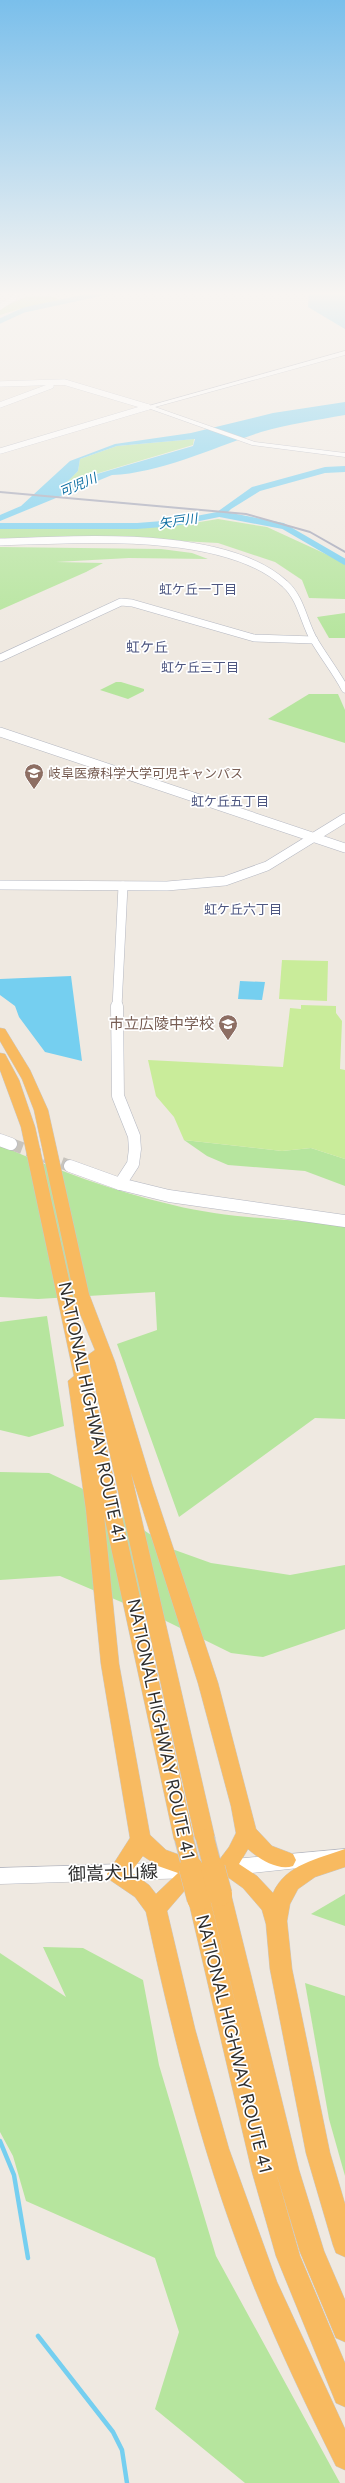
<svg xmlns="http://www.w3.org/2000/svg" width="345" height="2483" font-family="Figtree,'Noto Sans JP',sans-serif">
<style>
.green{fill:#b6e59e}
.pitch{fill:#c9ec9a}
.water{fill:#75cff0;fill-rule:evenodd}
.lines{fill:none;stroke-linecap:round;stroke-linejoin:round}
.stream{stroke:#75cff0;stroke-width:4.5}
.canal-far1{stroke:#75cff0;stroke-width:5}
.canal{stroke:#75cff0;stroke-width:6}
.river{fill:#75cff0;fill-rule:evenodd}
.tertiary-tunnel{stroke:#c8c4bd;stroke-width:12;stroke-dasharray:12 6;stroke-linecap:butt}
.tertiary-far3-casing{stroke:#b4b7c1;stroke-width:6}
.tertiary-far2-casing{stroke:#b4b7c1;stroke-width:8}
.tertiary-far1-casing{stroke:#b4b7c1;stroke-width:10}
.tertiary-casing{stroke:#b4b7c1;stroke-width:13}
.secondary-casing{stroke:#b4b7c1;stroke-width:1}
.trunk-casing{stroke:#c9c9c9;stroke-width:1}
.tertiary-far3{stroke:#fff;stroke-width:5.5}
.tertiary-far2{stroke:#fff;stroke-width:7}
.tertiary-far1{stroke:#fff;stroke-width:9}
.tertiary{stroke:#fff;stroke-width:12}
.secondary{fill:#fff;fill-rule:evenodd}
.trunk{fill:#f8ba60;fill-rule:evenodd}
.rail{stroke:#a3a6b8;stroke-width:2}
.trunk-bridge-far1-casing{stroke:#c9c9c9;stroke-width:20;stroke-linecap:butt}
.trunk-bridge-casing{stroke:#c9c9c9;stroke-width:25;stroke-linecap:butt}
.trunk-bridge-far1{stroke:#f8ba60;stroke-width:18}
.trunk-bridge{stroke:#f8ba60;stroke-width:24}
.labels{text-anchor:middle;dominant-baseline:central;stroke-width:3.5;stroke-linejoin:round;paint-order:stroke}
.far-water-label{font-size:13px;font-style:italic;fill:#0d6fa3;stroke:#fff}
.far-neighbourhood-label{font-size:13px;fill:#4d5680;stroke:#fff}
.far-education-label{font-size:13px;fill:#785e54;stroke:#fff;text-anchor:start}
.far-quarter-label{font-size:14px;fill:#4d5680;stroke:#fff}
.education-label{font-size:15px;fill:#785e54;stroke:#fff;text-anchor:end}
.near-street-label{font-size:18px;fill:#2e2e2e;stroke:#fff}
</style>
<rect width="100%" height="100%" fill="#efe9e1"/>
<g class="green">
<path d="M 48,296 L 57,298 L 59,300 L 19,309 L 0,315 L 0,308 L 26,297 Z"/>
<path d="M 194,439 L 193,445 L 65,483 L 78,471 L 80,459 L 117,446 Z"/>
<path d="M 218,519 L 267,527 L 341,561 L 345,565 L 345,599 L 309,598 L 302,580 L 275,562 L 218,543 L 144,539 L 0,540 L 0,528 C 73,528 146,532 218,519 Z"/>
<path d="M 0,547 L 161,549 L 192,553 L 208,559 L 129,558 L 56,562 L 103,563 L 86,572 L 0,610 Z"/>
<path d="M 345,613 L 345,638 L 329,638 L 317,617 Z"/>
<path d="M 116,682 L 121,682 L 144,689 L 144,691 L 128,699 L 100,690 Z"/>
<path d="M 309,694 L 338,694 L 345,710 L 345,743 L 268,719 Z"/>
<path d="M 184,1140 L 282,1151 L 311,1148 L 345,1159 L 345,1186 L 305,1171 L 228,1165 L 207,1156 Z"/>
<path d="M 0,1145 C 56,1170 113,1191 173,1205 C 229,1219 288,1219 345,1225 L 345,1419 L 315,1418 L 179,1517 L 117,1344 L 157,1330 L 155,1292 L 38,1299 L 0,1297 Z"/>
<path d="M 47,1316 L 64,1426 L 29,1437 L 0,1430 L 0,1322 Z"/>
<path d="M 0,1472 L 49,1473 L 81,1488 L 172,1549 L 211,1563 L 290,1575 L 345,1565 L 345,1629 L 263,1657 L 231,1653 L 166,1621 L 60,1576 L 0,1580 Z"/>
<path d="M 345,1894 L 345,1926 L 311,1914 Z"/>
<path d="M 43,1947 L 83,1948 L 143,1980 L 159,2065 L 216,2256 L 340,2483 L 245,2483 L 155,2409 L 179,2332 L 155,2258 L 26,2201 L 13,2156 L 0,2132 L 0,1953 L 66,1997 Z"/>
<path d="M 305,1983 L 345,1996 L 345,2176 L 329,2119 Z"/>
</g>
<g class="pitch">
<path d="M 282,960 L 328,961 L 327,1001 L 279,999 Z"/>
<path d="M 301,1005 L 336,1006 L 336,1013 L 342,1021 L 340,1069 L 345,1070 L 345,1159 L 311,1148 L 282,1151 L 184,1140 L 174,1117 L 156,1096 L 148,1060 L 283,1067 L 290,1008 L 301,1009 Z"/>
</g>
<g class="water">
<path d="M 309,291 L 341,291 L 345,296 L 345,329 L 308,307 Z"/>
<path d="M 345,402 L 345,415 C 317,420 288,424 261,432 C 215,447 160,473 112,475 L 0,521 L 0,515 L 21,506 L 70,461 L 115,444 L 191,433 L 273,413 ZM 195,439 L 193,446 L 66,483 L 78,471 L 80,459 L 117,446 Z"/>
<path d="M 71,976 L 82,1061 L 45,1052 L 19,1017 L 15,1006 L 0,995 L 0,979 Z"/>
<path d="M 240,981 L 265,982 L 262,1000 L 238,999 Z"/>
</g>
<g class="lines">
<g class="stream">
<path d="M 0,2141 L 14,2175 L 28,2258"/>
<path d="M 38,2336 L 113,2432 L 122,2450 L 127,2483"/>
</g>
<path class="canal-far1" d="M 0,321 L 24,310 L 112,291"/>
<path class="canal" d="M 220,514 L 283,526 L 345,562"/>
<path class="river" d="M 345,466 L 345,472 L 325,473 L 260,491 L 231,509 L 224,516 L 175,526 L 137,529 L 0,529 L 0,523 L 137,523 L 175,520 L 217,512 L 252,487 L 325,467 Z"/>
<path class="tertiary-tunnel" d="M 11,1144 L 70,1166"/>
<defs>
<g id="tertiary-far3">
<path d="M 0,307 L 14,298 L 18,291"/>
<path d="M 0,384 L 64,382 L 148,407"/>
<path d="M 0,405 L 51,386"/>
<path d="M 0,451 L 148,407"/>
</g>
<g id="tertiary-far2">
<path d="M 0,542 C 79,540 224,528 285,584 C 301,598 304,623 314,640 C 324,657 336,672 345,689"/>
<path d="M 0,658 L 121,602 L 132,603 L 254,638 L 314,640"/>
</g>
<g id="tertiary-far1">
<path d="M 0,732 L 345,848"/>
<path d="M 0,885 L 167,886 L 225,881 L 267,866 L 345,818"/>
<path d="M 117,1007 L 123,886"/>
</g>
<g id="tertiary">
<path d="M 117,1006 L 118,1096 L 134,1136 L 135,1149 L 133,1164 L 120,1184"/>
<path d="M 0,1140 L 11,1144"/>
<path d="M 70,1166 L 120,1184 L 169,1196 L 345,1221"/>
</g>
<g id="secondary">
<path d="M 345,351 L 345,355 L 155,407 L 255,442 L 345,453 L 345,457 L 252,445 L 145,407 Z"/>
<path d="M 345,1849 L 345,1863 L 224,1876 L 218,1873 L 215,1868 L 218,1863 L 224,1860 Z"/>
<path d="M 190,1862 L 196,1865 L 199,1870 L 196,1875 L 190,1878 L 0,1884 L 0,1868 Z"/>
</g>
<g id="trunk">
<path d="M 0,1028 L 5,1029 L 30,1070 L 48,1110 L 89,1294 L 115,1362 L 152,1484 L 218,1683 L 256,1829 L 272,1846 L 293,1854 L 296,1860 L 293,1866 C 278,1871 259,1859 248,1849 L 239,1864 L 257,1876 L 273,1893 C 286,1864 318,1859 345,1849 L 345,1867 L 315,1877 L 298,1889 L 290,1904 L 287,1921 L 292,1969 L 330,2153 L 345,2204 L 345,2257 L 336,2253 L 333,2245 L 306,2153 L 270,1969 L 266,1924 L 262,1910 L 243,1888 L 229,1878 L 216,1874 L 213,1868 L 229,1847 L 236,1833 L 231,1806 L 198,1683 L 131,1473 L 215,1838 L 212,1844 L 205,1846 L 198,1844 L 195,1838 L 88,1355 L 95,1350 L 76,1304 L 34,1110 L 22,1079 L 0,1041 Z"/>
<path d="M 0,1053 L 5,1054 L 19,1080 L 35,1127 L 194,1839 L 191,1845 L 184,1847 L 177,1845 L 174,1839 L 104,1515 L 119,1664 L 150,1835 L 166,1850 L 205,1864 L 208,1870 L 205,1876 L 186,1889 L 167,1911 L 195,2029 L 229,2149 L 277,2282 L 345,2429 L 345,2470 L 336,2466 C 302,2397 269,2328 242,2256 C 200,2145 171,2028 146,1912 L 135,1897 L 110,1880 L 107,1874 L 130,1838 L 101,1664 L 86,1510 L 68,1381 L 74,1376 L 21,1127 L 0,1070 ZM 143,1856 L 158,1866 L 178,1873 L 156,1894 L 149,1885 L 131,1872 Z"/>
<path d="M 220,1885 L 227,1888 L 231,1894 L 299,2170 L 324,2251 L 345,2300 L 345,2342 L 336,2338 L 300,2252 L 276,2172 L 300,2256 L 345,2363 L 345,2407 L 336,2403 L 276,2256 L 252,2172 L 188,1899 L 192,1893 L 199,1890 L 206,1893 L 210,1899 L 271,2151 L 209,1894 L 213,1888 Z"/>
</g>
</defs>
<use href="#tertiary-far3" class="tertiary-far3-casing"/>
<use href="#tertiary-far2" class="tertiary-far2-casing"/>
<use href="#tertiary-far1" class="tertiary-far1-casing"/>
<use href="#tertiary" class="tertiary-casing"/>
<use href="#secondary" class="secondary-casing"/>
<use href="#trunk" class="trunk-casing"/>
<use href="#tertiary-far3" class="tertiary-far3"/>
<use href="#tertiary-far2" class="tertiary-far2"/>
<use href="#tertiary-far1" class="tertiary-far1"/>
<use href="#tertiary" class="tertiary"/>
<use href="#secondary" class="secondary"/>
<use href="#trunk" class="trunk"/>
<path class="rail" d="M 0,492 L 246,514 L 310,532 L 345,552"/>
<defs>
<g id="trunk-bridge-far1">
<path d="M 205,1838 L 213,1869"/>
<path d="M 184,1839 L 192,1869"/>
</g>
<g id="trunk-bridge">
<path d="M 191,1868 L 199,1899"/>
<path d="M 213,1868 L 220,1894"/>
</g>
</defs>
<use href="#trunk-bridge-far1" class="trunk-bridge-far1-casing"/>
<use href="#trunk-bridge" class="trunk-bridge-casing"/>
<use href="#trunk-bridge-far1" class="trunk-bridge-far1"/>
<use href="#trunk-bridge" class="trunk-bridge"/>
</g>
<linearGradient id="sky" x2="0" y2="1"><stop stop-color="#7abfeb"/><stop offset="0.46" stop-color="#f8f5f2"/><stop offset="1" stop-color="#f8f5f2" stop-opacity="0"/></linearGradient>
<rect width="345" height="638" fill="url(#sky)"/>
<defs>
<symbol id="university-pin" viewBox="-11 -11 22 30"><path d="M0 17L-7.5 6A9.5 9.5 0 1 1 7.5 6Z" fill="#8d6e63" stroke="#fff"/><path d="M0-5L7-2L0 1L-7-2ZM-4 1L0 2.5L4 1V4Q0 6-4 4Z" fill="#fff"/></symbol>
<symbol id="school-pin" viewBox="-11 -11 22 30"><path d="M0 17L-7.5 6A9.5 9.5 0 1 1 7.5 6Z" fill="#8d6e63" stroke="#fff"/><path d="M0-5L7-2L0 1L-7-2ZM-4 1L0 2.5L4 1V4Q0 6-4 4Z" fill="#fff"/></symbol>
</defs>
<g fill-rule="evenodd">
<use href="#university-pin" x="23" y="762" width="22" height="30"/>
<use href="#school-pin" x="217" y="1013" width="22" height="30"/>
</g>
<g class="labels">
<g class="far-water-label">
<text transform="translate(78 485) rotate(-23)">可児川</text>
<text transform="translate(178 521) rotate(-8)">矢戸川</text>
</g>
<g class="far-neighbourhood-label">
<text x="198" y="589">虹ケ丘一丁目</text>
<text x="200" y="667">虹ケ丘三丁目</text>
<text x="230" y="801">虹ケ丘五丁目</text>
<text x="243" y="909">虹ケ丘六丁目</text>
</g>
<g class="far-education-label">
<text x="48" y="773">岐阜医療科学大学可児キャンパス</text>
</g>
<g class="far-quarter-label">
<text x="147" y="647">虹ケ丘</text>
</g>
<g class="education-label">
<text x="214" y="1024">市立広陵中学校</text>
</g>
<g class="near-street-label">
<text transform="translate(92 1412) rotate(78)">NATIONAL HIGHWAY ROUTE 41</text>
<text transform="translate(161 1729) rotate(78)">NATIONAL HIGHWAY ROUTE 41</text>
<text transform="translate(113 1873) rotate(-2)">御嵩犬山線</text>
<text transform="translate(234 2044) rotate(76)">NATIONAL HIGHWAY ROUTE 41</text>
</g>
</g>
</svg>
